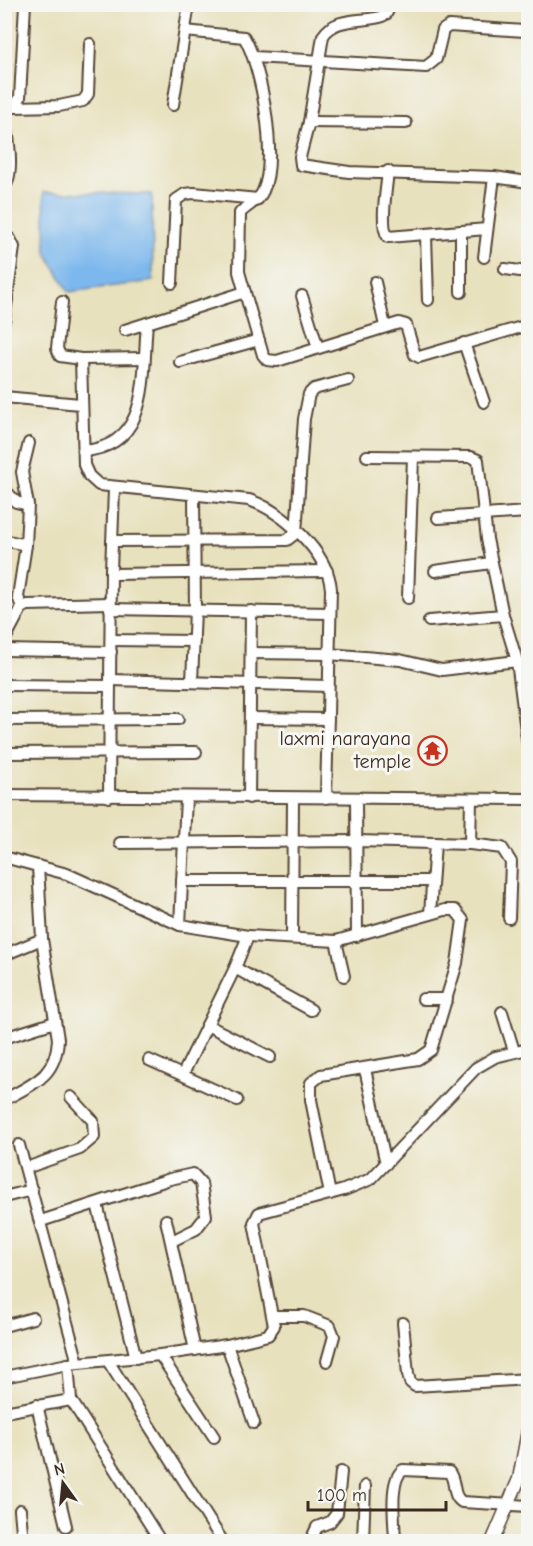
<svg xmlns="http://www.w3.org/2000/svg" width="533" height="1546" font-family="'Comic Neue',sans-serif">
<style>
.water{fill:#7cb7ed;stroke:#5c7086;stroke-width:1.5}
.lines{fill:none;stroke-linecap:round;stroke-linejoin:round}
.minor-casing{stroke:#554536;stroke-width:14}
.tertiary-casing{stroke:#554536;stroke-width:15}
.minor{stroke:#fff;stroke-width:10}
.tertiary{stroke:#fff;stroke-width:12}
.labels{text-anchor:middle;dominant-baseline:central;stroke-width:6;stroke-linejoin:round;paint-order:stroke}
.poi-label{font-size:20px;fill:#3b2a1e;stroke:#f6f6f2;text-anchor:end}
</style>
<rect width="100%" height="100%" fill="#f6f6f2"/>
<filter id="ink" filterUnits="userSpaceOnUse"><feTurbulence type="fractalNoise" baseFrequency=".0167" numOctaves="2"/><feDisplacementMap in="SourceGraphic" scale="12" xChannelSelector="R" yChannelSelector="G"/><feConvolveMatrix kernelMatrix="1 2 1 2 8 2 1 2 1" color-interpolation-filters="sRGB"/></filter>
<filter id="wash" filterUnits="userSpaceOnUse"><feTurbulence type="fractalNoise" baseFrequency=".008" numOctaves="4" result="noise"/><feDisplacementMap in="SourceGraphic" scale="24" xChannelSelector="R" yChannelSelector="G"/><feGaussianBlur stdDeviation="1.35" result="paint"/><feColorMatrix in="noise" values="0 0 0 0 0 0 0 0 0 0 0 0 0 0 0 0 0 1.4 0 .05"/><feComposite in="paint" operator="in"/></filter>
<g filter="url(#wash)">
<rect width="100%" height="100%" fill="#e8e1bd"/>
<path class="water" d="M 44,192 L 152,194 L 153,281 L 69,292 L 46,252 Z"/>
</g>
<g filter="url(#ink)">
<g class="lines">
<defs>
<g id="minor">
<path d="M 391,4 L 386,14 L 380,17 C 360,22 335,17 323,36 L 309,122 L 300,157 L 301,165 L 349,172 L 494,177 L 528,182"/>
<path d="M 185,31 L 244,37 C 262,67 278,159 263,191 C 259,201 247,205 240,213 L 239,272 L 263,355 L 267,360 L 277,361 L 399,323 L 406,325 L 415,355 L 419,357 L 528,325"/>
<path d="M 254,57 L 426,67 L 436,59 L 443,30 L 449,26 L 525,31"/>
<path d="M 173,105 L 189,4"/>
<path d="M 14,107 L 59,106 L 83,101 L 88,94 L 90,44"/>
<path d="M 4,110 L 14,107 L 20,98 L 25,4"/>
<path d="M 4,112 C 7,129 16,175 4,187"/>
<path d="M 309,122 L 406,123"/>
<path d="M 388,171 C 387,186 379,226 388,237 L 487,229"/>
<path d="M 426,235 L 428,300"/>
<path d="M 4,237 L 10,239 L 14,247 L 4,321"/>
<path d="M 484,257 L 494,177"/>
<path d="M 505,269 L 528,272"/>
<path d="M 375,282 L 385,326"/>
<path d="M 172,283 L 176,200 L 185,194 L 194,193 L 258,199"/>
<path d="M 461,292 L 461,231"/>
<path d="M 302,296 L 318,348"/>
<path d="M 62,302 L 57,348 L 60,356 L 81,359 L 144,358"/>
<path d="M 125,330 L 245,292"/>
<path d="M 464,343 L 484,402"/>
<path d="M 81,359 L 84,465 L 89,476 L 99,485 L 249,500 C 282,511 328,552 331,589 L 326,798"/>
<path d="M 180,362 L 259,340"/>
<path d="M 4,397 L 80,404"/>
<path d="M 83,451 C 152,446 142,374 147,323"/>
<path d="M 367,456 L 471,457 L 478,460 L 487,539 L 503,615 L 517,661 L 528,746"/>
<path d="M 4,489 L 16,502 L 28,505"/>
<path d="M 438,518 L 528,512"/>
<path d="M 4,540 L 26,545"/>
<path d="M 112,541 L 287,540 L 296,533 L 304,419 L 309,394 L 314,389 L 348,380"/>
<path d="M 435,571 L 491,563"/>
<path d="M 111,574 L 327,571"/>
<path d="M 408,598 L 413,457"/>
<path d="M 22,607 L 18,597 L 26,545 L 28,505 L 22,472 L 29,443"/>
<path d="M 110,609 L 330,613"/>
<path d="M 429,621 L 503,615"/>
<path d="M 111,640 L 194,641"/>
<path d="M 4,641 L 22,607 L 28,605 L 110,603"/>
<path d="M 4,650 L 111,652"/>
<path d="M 251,653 L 329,654 L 400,660 L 442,670 L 517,661"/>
<path d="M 111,680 L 328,686"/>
<path d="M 192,682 L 195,610 L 194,495"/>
<path d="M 4,685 L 110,686"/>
<path d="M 250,718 L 328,719"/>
<path d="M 4,720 L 178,719"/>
<path d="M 4,753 L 196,752"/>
<path d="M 4,795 L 528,799"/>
<path d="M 109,797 L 111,571 L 114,489"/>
<path d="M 249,798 L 251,611"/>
<path d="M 356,798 L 357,936"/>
<path d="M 120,843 L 358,841 L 470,844 L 502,848 L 511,862 L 509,918"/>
<path d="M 470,844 L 471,800"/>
<path d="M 4,857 L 67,874 L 180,925 L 248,936 L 336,941 L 445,910 L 455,910 L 463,920 L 457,963 L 431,1050 L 418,1059 L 321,1075 L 311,1083 L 311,1100 L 330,1194"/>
<path d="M 182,881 L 432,881"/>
<path d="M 430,914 L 435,843"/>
<path d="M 180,925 L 186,798"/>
<path d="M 292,938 L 293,798"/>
<path d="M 336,941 L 344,976"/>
<path d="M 4,955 L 42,939"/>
<path d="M 235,968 L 311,1010"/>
<path d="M 423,999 L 447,999"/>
<path d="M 502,1012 L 514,1051"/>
<path d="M 207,1025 L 270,1057"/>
<path d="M 4,1038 L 55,1022"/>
<path d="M 149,1060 L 237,1100"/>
<path d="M 365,1069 L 386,1164"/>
<path d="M 183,1074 L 235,968 L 248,936"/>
<path d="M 4,1100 C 34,1083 56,1077 58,1039 L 42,939 L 38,866"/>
<path d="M 19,1145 L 78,1363"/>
<path d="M 26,1168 L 80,1149 L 94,1137 L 93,1121 L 71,1097"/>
<path d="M 4,1197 L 32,1190"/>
<path d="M 97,1204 L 136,1358"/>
<path d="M 166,1220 L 195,1350"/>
<path d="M 41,1221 L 170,1179 L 193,1174 L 201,1183 L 206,1216 L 196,1229 L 172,1241"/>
<path d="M 273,1316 L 304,1316 L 330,1326 L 334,1336 L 327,1361"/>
<path d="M 403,1323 L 408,1374 L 410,1382 L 415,1386 L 528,1379"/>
<path d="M 4,1326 L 33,1318"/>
<path d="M 227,1345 L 254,1423"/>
<path d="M 160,1355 L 214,1437"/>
<path d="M 108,1361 L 223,1542"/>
<path d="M 68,1364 L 71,1400 L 161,1542"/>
<path d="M 4,1377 L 68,1364 L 160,1355 L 227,1345 L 268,1335 L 274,1326 L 254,1223 L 259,1213 L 344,1190 L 371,1179 L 476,1068 L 495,1057 L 528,1049"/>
<path d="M 37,1405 L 66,1526"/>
<path d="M 4,1412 L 71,1400"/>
<path d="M 20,1510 L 23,1542"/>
<path d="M 310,1542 L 317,1527 L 330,1522 L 337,1513 L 341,1472"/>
<path d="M 363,1542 L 365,1486"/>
<path d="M 395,1542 C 395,1524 388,1480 403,1470 L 449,1472 C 457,1482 451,1495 462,1502 L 528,1506"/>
</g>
<path id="tertiary" d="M 492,1542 L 519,1479 L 528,1431"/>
</defs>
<use href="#minor" class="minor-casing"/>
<use href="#tertiary" class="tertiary-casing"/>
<use href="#minor" class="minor"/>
<use href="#tertiary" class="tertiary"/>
</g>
</g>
<defs>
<symbol id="temple-ring" viewBox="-11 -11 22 22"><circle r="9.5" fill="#f6f6f2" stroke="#c8321e" stroke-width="1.5"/><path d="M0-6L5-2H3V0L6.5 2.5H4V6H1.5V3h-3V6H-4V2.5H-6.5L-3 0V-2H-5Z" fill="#c8321e"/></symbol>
</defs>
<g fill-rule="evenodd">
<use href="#temple-ring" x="416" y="734" width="33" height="33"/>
</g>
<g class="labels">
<g class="poi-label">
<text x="411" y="738">laxmi narayana<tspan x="411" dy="23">temple</tspan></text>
</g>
</g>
<rect width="533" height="1546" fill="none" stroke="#f6f6f2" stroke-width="24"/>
<g transform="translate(63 1483) rotate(345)" stroke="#f6f6f2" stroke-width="4.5" paint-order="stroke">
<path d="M0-4.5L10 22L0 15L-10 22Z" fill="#3b2a1e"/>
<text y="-9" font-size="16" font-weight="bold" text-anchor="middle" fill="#3b2a1e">N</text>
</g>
<path d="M308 1501v9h138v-9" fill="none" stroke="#3b2a1e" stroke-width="3"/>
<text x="317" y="1501" font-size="18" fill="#3b2a1e" stroke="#f6f6f2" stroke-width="4.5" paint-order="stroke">100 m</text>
</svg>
